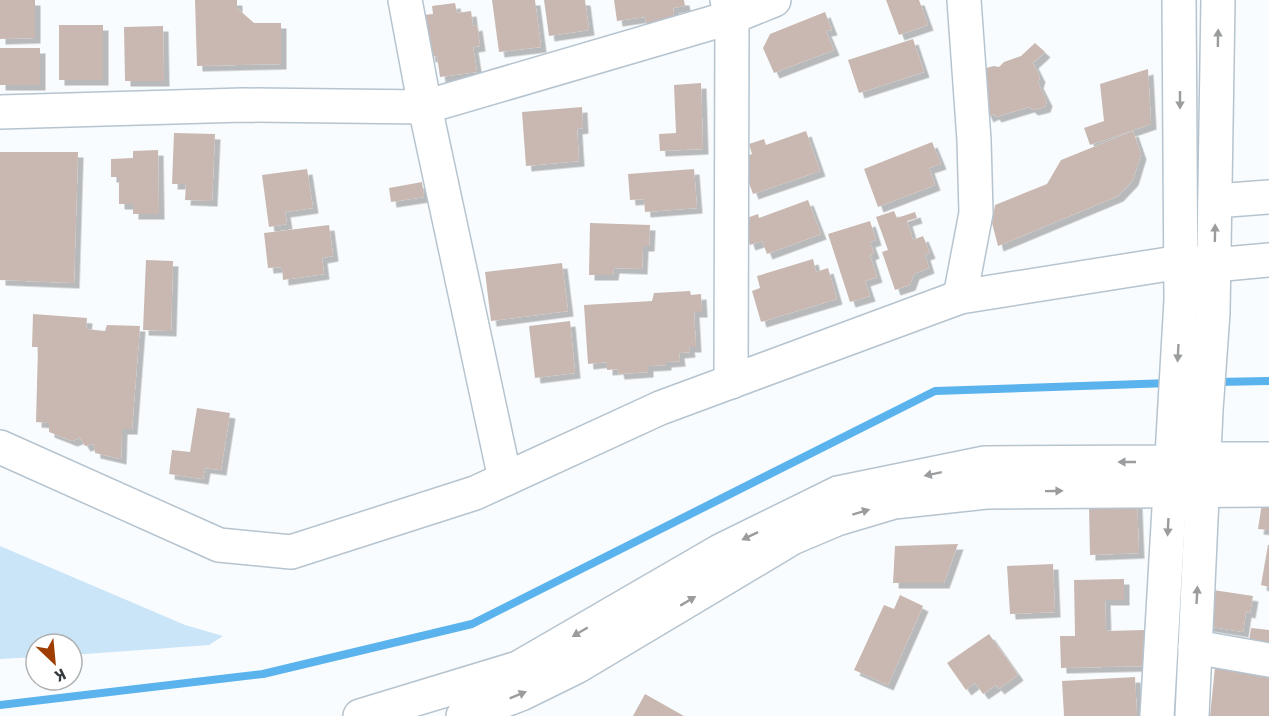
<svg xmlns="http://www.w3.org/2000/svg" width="1269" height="716" font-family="Signika,sans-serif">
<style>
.green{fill:#cae4f8}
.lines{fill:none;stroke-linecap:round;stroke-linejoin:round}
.stream{stroke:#5ab3ed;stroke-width:8}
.building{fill:#c9b8b1;filter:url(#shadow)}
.minor-casing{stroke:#b6c4cf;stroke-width:36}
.minor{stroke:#fff;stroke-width:33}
.oneway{fill:#9a9c9e}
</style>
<defs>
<filter id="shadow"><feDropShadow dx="5.5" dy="5.5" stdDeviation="0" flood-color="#0004"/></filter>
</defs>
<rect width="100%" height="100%" fill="#f9fcfe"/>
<path class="green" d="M 0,546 L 185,625 L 223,636 L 209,645 L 72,655 L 72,644 L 36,644 L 36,657 L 0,659 Z"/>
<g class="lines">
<g class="stream">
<path d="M 1215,382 L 1269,381"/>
<path d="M 0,705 L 263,674 L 472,624 L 935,391 L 1170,383"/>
</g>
</g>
<g class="building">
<path d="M 0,0 L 35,0 L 35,38 L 0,39 Z"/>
<path d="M 195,0 L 237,0 L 237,8 L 254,23 L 281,23 L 281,64 L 197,66 Z"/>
<path d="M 492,0 L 535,0 L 541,47 L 499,52 Z"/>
<path d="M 544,0 L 585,0 L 589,30 L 549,36 Z"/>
<path d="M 614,0 L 684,0 L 685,6 L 673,8 L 675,23 L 647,27 L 645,17 L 617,21 Z"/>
<path d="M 886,0 L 919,0 L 928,25 L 899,35 Z"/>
<path d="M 455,3 L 457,13 L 471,11 L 473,26 L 477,25 L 480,46 L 473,47 L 477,72 L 440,77 L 437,56 L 430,57 L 424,15 L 433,14 L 432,6 Z"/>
<path d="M 825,12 L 832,30 L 826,31 L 834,50 L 774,73 L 763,48 L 770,34 Z"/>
<rect x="59" y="25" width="44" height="55"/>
<path d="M 163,26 L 164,81 L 125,81 L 124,27 Z"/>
<path d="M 913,39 L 924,72 L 859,93 L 848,60 Z"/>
<path d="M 1035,43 L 1045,52 L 1033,63 L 1040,77 L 1038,83 L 1047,101 L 1045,107 L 1033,110 L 1029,107 L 996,117 L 994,114 L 988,117 L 983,106 L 989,105 L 979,79 L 978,70 L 994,66 L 999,67 L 1004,62 L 1021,56 Z"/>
<rect x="0" y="48" width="40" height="37"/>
<path d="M 1148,69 L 1151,124 L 1090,145 L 1084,128 L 1104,121 L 1100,84 Z"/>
<path d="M 701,83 L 703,149 L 660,151 L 659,134 L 676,133 L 674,85 Z"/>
<path d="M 582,107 L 583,128 L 577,129 L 579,161 L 526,166 L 522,112 Z"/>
<path d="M 806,131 L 820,171 L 753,194 L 740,158 L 752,154 L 749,144 L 764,139 L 766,145 Z"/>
<path d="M 1133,131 L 1141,154 L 1133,180 L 1118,196 L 998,246 L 992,223 L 995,205 L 1047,184 L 1061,160 Z"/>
<path d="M 174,133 L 215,134 L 212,201 L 185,200 L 186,184 L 172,184 Z"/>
<path d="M 932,142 L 941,164 L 929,168 L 935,185 L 878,207 L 864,169 Z"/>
<path d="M 158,150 L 159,214 L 133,214 L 133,204 L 119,204 L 119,177 L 111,177 L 111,159 L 133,158 L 133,151 Z"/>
<path d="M 0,152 L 78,152 L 74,283 L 0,280 Z"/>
<path d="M 307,169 L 313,208 L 285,212 L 287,224 L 269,227 L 262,175 Z"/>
<path d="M 694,169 L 697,208 L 645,212 L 644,199 L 630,200 L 628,174 Z"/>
<path d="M 422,182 L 424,197 L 391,202 L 389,188 Z"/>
<path d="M 808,200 L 821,234 L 767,254 L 762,241 L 750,245 L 741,220 L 758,214 L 759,218 Z"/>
<path d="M 894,211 L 897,218 L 915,212 L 917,218 L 907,221 L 913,240 L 923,236 L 930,253 L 925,255 L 929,268 L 914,274 L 910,285 L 895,290 L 882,252 L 888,250 L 876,217 Z"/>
<path d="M 870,221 L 876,240 L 870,242 L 874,253 L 870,255 L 877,277 L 865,281 L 870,296 L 850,302 L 828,234 Z"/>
<path d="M 590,223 L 650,225 L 649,246 L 643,246 L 642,269 L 614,268 L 613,275 L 589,275 Z"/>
<path d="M 329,225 L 333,256 L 322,258 L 324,274 L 283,280 L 282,267 L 268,268 L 264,233 Z"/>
<path d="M 813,259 L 816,272 L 828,268 L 837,299 L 761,322 L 752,291 L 760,288 L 757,276 Z"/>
<path d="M 146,260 L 173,261 L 171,331 L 143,330 Z"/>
<path d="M 562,263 L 568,311 L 491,321 L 485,272 Z"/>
<path d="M 690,291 L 691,295 L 701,294 L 702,312 L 694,312 L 696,347 L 689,347 L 690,352 L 679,353 L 680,361 L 666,362 L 666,365 L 648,366 L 648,372 L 619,374 L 618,369 L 607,370 L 607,362 L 588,364 L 584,305 L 652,301 L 654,293 Z"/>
<path d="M 33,314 L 87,318 L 86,329 L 105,331 L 107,325 L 140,326 L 132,429 L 122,429 L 121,459 L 95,453 L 94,444 L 85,446 L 80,438 L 72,441 L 49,432 L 49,423 L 36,422 L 38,347 L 32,347 Z"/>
<path d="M 570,321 L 575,373 L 535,378 L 529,326 Z"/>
<path d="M 197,408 L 230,413 L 221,470 L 205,468 L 203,479 L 169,474 L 172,450 L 190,452 Z"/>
<path d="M 1269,497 L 1269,530 L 1258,529 L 1262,503 Z"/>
<path d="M 1137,503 L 1139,553 L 1090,555 L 1089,505 Z"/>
<path d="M 958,544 L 944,583 L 893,583 L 895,546 Z"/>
<path d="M 1268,545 L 1269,545 L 1269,587 L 1261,585 Z"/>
<path d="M 1053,564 L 1055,612 L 1010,614 L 1007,566 Z"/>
<path d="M 1124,579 L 1124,600 L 1105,600 L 1106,631 L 1144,630 L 1144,666 L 1061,668 L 1060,636 L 1075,636 L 1074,580 Z"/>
<path d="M 1213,590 L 1253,596 L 1250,613 L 1246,612 L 1243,632 L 1207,626 Z"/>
<path d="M 900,595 L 923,606 L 888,685 L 854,670 L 884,605 L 894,609 Z"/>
<path d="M 1251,628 L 1269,630 L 1269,651 L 1248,648 Z"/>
<path d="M 989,634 L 1018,675 L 999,689 L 996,685 L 983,694 L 975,683 L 966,690 L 947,663 Z"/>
<path d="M 1215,667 L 1269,673 L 1269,716 L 1210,716 Z"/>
<path d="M 1135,677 L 1137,716 L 1064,716 L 1062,681 Z"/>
<path d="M 645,694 L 684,716 L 633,716 Z"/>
</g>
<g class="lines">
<defs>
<g id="minor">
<path d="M 405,0 L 425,107 L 505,479"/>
<path d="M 727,0 L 732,17 L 731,382"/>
<path d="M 0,112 L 243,105 L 425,107 L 732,17 L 774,0"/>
<path d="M 1215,201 L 1269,197"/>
<path d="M 960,297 L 976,213 L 974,140 L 964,0"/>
<path d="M 0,447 L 219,545 L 291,552 L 475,493 L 660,408 L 960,297 L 1181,262 L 1214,265 L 1269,260"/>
<path d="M 1195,647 L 1269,660"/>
<path d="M 360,716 L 518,668 L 720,551 L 838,493 L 985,463 L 1171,462 L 1203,459 L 1269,459"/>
<path d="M 463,716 L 521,694 L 576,667 L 792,538 L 837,519 L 894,502 L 986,492 L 1269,490"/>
<path d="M 1157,716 L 1181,300 L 1179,0"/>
<path d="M 1192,716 L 1206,410 L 1213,313 L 1218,0"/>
</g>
</defs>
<use href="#minor" class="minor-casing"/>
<use href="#minor" class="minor"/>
</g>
<defs><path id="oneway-solid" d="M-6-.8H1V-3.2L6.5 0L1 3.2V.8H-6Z" transform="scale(1.5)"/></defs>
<g class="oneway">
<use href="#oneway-solid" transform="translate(1218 38) rotate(-89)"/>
<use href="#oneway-solid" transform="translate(1180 100) rotate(90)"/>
<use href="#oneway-solid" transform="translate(1215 233) rotate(-89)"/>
<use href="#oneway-solid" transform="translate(1178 353) rotate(93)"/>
<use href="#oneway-solid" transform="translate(1127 462) rotate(180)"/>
<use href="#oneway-solid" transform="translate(933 474) rotate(168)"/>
<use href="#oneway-solid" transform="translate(1054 491) rotate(-1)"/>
<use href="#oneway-solid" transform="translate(861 512) rotate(-17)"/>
<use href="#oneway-solid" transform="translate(1168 527) rotate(93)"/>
<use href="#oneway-solid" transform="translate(750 536) rotate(154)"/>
<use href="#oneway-solid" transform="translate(1197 595) rotate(-87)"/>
<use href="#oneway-solid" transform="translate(688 601) rotate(-31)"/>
<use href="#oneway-solid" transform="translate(580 632) rotate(150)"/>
<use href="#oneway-solid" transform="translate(518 695) rotate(-22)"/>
</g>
<g transform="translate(54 662) rotate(154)"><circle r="28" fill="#ffffff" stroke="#aeb0b2" stroke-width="1.5"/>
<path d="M0-4.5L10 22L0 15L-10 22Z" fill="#9f3d00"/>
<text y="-9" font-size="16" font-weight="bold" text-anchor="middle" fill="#343a3e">K</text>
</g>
</svg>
